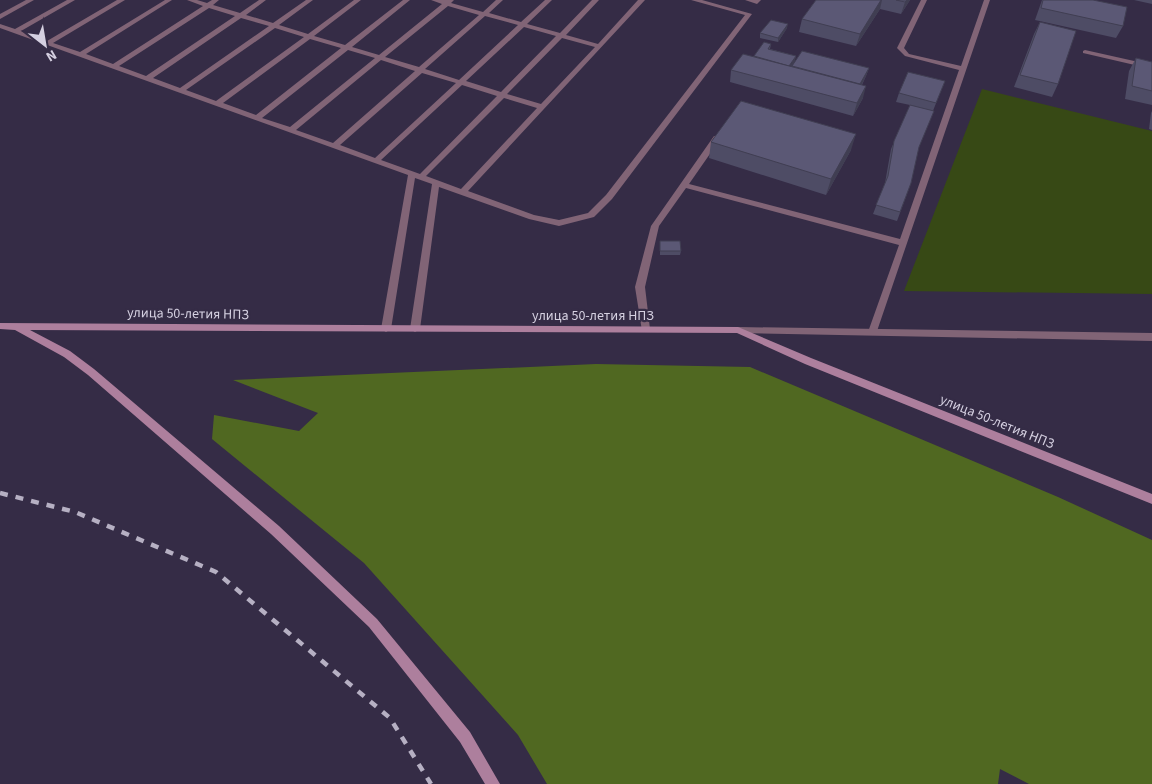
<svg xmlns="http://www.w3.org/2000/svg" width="1152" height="784" font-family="'Source Sans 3',sans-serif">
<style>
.green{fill:#374915}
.forest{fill:#506821}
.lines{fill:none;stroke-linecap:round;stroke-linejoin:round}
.lane{fill:#816476;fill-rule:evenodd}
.street{fill:#816476;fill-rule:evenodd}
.secondary{fill:#ad7f9d;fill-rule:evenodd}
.rail{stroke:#b6b0c3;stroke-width:4.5;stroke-dasharray:8 8;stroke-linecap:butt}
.wall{fill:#4e4c65}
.shaded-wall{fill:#403e52}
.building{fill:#5b5875;stroke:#403e52}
.labels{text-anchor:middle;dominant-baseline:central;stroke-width:4.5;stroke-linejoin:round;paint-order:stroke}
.street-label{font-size:14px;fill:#d5d0e1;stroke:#352c46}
</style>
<rect width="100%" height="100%" fill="#352c46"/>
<path class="green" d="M 982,89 L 1152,131 L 1152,294 L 904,291 Z"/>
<path class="forest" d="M 596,364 L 750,367 L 1058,497 L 1152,540 L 1152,784 L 1029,784 L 1000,769 L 998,784 L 547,784 L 518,735 L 364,563 L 212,439 L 214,415 L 299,431 L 318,413 L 233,380 Z"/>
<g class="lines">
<g class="lane">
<path d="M 26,0 L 34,0 L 0,19 L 0,14 Z"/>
<path d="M 67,0 L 75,0 L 21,31 L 47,41 L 117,0 L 125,0 L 53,43 L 80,52 L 165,0 L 172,0 L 86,54 L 113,64 L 203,6 L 187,0 L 197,0 L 207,3 L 212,0 L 219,0 L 213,5 L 240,13 L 259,0 L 266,0 L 246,15 L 273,23 L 306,0 L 313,0 L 279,25 L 308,34 L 354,0 L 361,0 L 314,36 L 345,45 L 403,0 L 410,0 L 352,47 L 379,55 L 442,4 L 431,0 L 454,0 L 451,3 L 483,12 L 496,0 L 503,0 L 489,13 L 521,22 L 545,0 L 552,0 L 527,24 L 560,33 L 592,0 L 599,0 L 566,35 L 598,44 L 638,0 L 645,0 L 468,191 L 534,215 L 559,220 L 588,213 L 606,195 L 745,15 L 691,0 L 702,0 L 752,14 L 612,199 L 594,217 L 559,226 L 529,219 L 439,187 L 420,329 L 415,332 L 410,329 L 432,184 L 415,178 L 391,329 L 386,332 L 381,329 L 408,175 L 0,28 L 0,24 L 15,29 ZM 448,6 L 479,15 L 419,67 L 385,57 ZM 209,8 L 235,16 L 146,76 L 119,66 ZM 485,16 L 518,25 L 459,80 L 425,69 ZM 241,18 L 269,26 L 180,88 L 153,78 ZM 524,27 L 556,36 L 501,92 L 466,81 ZM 275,28 L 304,37 L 216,101 L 186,90 ZM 562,38 L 595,47 L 541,104 L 507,94 ZM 310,39 L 341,48 L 256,115 L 223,103 ZM 348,50 L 375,58 L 290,127 L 262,118 ZM 381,60 L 415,71 L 333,143 L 296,130 ZM 422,73 L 456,83 L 375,158 L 340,145 ZM 462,85 L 497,96 L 420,174 L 381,160 ZM 504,98 L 537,108 L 461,189 L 426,176 Z"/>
<path d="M 745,0 L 761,0 L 757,4 Z"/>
<path d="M 921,0 L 927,0 L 904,48 L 909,54 L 961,66 L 984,0 L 990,0 L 876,334 L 870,334 L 868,332 L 899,245 L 686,188 L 659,226 L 645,287 L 650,329 L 648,331 L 642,331 L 635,287 L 651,226 L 714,136 L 717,136 L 721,138 L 689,184 L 900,239 L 959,70 L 905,56 L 897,48 Z"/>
<path d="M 1085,50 L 1152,65 L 1152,69 L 1083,53 L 1083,51 Z"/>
</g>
<path class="street" d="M 738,327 L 1152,333 L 1152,341 L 738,333 L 733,330 Z"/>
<path class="secondary" d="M 0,323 L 738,327 L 811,358 L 1152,494 L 1152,504 L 805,364 L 737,333 L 30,330 L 70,351 L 94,369 L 279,526 L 377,619 L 470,732 L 500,784 L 485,784 L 460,742 L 369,627 L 271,534 L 88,375 L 64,357 L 15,330 L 0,329 Z"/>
<path class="rail" d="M 0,493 L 75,512 L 216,572 L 390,718 L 431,784"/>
</g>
<g class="wall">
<path d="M 816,0 L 910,0 L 901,14 L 880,9 L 856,46 L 799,32 L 802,19 Z"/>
<path d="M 1042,0 L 1093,0 L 1123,26 L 1116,38 L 1035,20 Z"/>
<path d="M 1134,0 L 1152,0 L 1152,4 Z"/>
<path d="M 1040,22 L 1058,84 L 1052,97 L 1014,87 L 1034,34 Z"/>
<path d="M 787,28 L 778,42 L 760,38 L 760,33 Z"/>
<path d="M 771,44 L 770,49 L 796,56 L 794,62 L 869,68 L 866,76 L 862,85 L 863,98 L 853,116 L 730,82 L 731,70 L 754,56 Z"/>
<path d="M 1136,58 L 1152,62 L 1152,105 L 1125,99 L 1129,71 Z"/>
<path d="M 945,81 L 918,148 L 911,183 L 897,221 L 873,214 L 885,183 L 891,149 L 910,105 L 896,102 L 899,93 Z"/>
<path d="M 1152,111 L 1152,130 L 1149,129 L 1151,113 Z"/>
<path d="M 711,142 L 851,150 L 826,195 L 709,158 Z"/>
<path d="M 660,241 L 681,251 L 680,255 L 660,255 Z"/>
</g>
<g class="shaded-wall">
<path d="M 881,0 L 882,0 L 880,9 L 856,46 L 860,34 Z"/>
<path d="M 907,0 L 910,0 L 901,14 L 905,2 Z"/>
<path d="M 788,24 L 787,28 L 778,42 L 778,38 Z"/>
<path d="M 796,56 L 794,65 L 787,69 Z"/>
<path d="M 869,68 L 866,76 L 857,93 L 860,84 Z"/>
<path d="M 866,86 L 863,98 L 853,116 L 857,103 Z"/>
<path d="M 856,134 L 851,150 L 826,195 L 831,179 Z"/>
</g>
<g class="building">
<path d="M 816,0 L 881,0 L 860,34 L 802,19 Z"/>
<path d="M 896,0 L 907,0 L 905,2 Z"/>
<path d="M 1043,0 L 1093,0 L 1127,7 L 1123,26 L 1041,8 Z"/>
<path d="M 771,20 L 788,24 L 778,38 L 760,33 Z"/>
<path d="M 1040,22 L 1076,31 L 1058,84 L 1020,75 Z"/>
<path d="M 764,42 L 771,44 L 768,49 L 796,56 L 789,66 L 754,56 Z"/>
<path d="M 802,51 L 869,68 L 860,84 L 792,66 Z"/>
<path d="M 743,54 L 866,86 L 857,103 L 731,70 Z"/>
<path d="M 1136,58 L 1152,62 L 1152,91 L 1132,86 Z"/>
<path d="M 908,72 L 945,81 L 936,103 L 899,93 Z"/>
<path d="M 741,101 L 856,134 L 831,179 L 711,142 Z"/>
<path d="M 910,105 L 934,111 L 919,147 L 911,183 L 900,212 L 876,205 L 888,176 L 894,141 Z"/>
<path d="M 660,241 L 680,241 L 681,251 L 660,251 Z"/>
</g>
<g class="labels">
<g class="street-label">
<text transform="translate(188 314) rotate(1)">улица 50-летия НПЗ</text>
<text x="593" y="316">улица 50-летия НПЗ</text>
<text transform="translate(997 422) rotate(22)">улица 50-летия НПЗ</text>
</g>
</g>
<g transform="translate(45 45) rotate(149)" stroke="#352c46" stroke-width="4" paint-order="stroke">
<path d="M0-4L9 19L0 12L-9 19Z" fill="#d5d0e1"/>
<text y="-8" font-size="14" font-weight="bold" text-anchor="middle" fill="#d5d0e1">N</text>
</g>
</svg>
